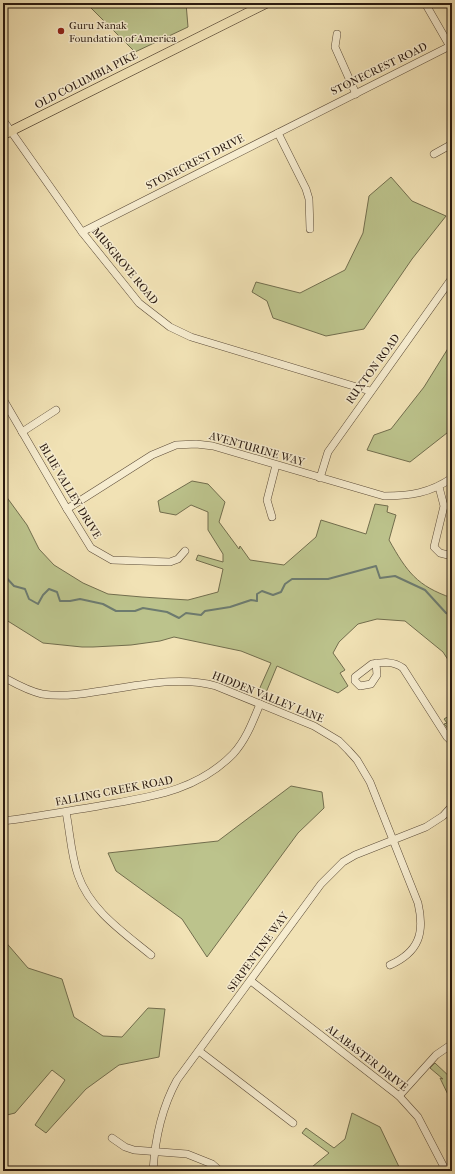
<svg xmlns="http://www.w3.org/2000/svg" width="455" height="1174" font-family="'IM FELL French Canon',serif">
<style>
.green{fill:#bcc38c;stroke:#726e4e}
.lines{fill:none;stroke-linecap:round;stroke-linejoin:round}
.stream{stroke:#6d7b70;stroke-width:2}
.minor-casing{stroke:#5b4b38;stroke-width:8}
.major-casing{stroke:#29190f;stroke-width:10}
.minor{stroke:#f6eccf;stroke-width:7}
.major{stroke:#f1e2b5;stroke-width:9}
.poi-dot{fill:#8f2418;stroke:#f6eccf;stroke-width:1.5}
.labels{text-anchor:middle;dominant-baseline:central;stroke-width:3;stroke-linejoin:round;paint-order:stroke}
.poi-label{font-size:11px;fill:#29190f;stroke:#f6eccf;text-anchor:start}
.street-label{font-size:11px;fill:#29190f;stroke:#f6eccf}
</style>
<rect width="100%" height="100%" fill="#f1e2b5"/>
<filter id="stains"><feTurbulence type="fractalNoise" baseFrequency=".005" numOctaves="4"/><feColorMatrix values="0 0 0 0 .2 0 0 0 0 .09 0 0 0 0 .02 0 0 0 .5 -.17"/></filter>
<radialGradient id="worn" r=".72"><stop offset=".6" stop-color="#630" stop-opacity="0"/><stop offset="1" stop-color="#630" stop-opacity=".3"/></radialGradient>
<g class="green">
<path d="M 86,3 L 186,3 L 188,27 L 135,52 Z"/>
<path d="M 391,177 L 412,201 L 446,216 L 412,259 L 364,329 L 326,336 L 273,318 L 267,301 L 252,292 L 256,282 L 300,293 L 345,270 L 363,233 L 369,196 Z"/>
<path d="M 452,342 L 452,429 L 410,462 L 367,450 L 374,435 L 391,429 L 424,387 Z"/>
<path d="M 192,481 L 208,484 L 225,502 L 219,522 L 239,549 L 240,546 L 250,560 L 284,565 L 316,537 L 321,520 L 366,534 L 375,504 L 388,506 L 387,512 L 396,515 L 389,540 C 407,572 417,586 452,598 L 452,666 L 443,652 L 405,621 L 377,619 L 358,624 L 339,642 L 333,653 L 345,670 L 340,673 L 348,686 L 338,693 L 277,666 L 265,695 L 258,692 L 271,663 L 241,651 L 174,637 L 160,641 L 131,645 L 93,647 L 82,647 L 43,643 L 3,618 L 3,492 L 27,525 L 39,549 L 54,565 L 83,583 L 108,594 L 142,597 L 188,600 L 218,592 L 223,569 L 196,560 L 198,555 L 223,562 L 223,554 L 208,530 L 208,512 L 191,505 L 176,515 L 160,512 L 158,501 Z"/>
<path d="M 452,714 L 452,733 L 444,724 L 447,723 L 444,719 Z"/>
<path d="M 291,786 L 322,792 L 324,808 L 298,833 L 207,957 L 182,919 L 116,871 L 108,853 L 218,841 Z"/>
<path d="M 3,939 L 28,968 L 62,979 L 74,1017 L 103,1036 L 122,1037 L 148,1008 L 165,1009 L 159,1057 L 119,1065 L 86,1089 L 46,1133 L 35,1125 L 65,1080 L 52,1070 L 15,1113 L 3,1116 Z"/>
<path d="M 435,1063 L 452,1079 L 452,1103 L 440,1078 L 443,1079 L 430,1068 Z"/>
<path d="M 352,1113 L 380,1127 L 401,1171 L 307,1171 L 329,1153 L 302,1133 L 306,1128 L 334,1148 L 345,1139 Z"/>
</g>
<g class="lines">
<path class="stream" d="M 3,574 L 14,586 L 25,589 L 29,599 L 38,604 L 43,595 L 49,589 L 57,592 L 60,601 L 70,601 L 80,599 L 103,604 L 116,611 L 135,611 L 143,608 L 167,612 L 179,618 L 186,613 L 201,615 L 205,611 L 230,607 L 251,600 L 257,601 L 257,594 L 262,591 L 273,595 L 281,592 L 285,584 L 292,579 L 328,579 L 376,566 L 380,578 L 395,576 L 425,590 L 446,613 L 452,615"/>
<defs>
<g id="minor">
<path d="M 425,3 L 452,50"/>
<path d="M 337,34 L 335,47 L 356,94"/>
<path d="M 3,120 L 82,232 L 139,303 L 170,327 L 191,337 L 370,391"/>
<path d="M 278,133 L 306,189 L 309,199 L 310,229"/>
<path d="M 434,154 L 452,144"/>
<path d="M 82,232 L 450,46"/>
<path d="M 3,399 L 67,509 L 91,548 L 112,560 L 170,562 L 178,559 L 185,551"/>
<path d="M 22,432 L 56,410"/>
<path d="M 320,478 L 328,452 L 452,278"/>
<path d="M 439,487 L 444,506 L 434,547 L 440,553 L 452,556"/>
<path d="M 67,509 L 152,455 L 176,445 L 196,444 L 213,446 L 384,496 C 410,496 430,493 452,478"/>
<path d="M 272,517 L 267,500 L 276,465"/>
<path d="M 376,663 L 377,675 L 371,684 L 360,686 L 355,681 L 355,677 L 372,664 C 384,662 393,661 403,668 L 447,737 L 452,742"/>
<path d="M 3,677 C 16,684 28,691 42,694 C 60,697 77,695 94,692 C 133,687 177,675 216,686 L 314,726 L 339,741 L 348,750 L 357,760 L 370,782 L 418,903 C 425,933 419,952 390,965"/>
<path d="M 66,812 C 70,832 71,855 78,875 C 90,910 123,932 151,955"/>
<path d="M 3,821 C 35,817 67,811 99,806 C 148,797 196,792 233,754 C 246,740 253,721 260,704"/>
<path d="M 251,981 L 399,1096 L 418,1117 L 446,1171"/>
<path d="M 199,1051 L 293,1123"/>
<path d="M 399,1096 L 436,1055 L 452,1044"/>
<path d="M 112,1138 L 125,1147 L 134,1150 L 187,1154 L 212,1164 L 220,1171"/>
<path d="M 153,1171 C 155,1138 161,1109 177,1080 L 321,884 L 343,862 L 355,855 L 426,827 L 443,816 L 452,806"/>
</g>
<path id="major" d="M 3,135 L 267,3"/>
</defs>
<use href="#minor" class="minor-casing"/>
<use href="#major" class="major-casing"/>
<use href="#minor" class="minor"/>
<use href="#major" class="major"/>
</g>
<circle class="poi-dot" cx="61" cy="31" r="4"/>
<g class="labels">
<g class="poi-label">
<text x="69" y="25">Guru Nanak<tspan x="69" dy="13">Foundation of America</tspan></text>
</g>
<g class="street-label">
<text transform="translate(379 69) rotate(-26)">STONECREST ROAD</text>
<text transform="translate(86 80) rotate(-27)">OLD COLUMBIA PIKE</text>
<text transform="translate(195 162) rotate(-27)">STONECREST DRIVE</text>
<text transform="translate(125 266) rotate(50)">MUSGROVE ROAD</text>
<text transform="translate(373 369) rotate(-54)">RUXTON ROAD</text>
<text transform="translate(257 449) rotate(16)">AVENTURINE WAY</text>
<text transform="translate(70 491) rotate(59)">BLUE VALLEY DRIVE</text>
<text transform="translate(268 697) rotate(22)">HIDDEN VALLEY LANE</text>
<text transform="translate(114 791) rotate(-11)">FALLING CREEK ROAD</text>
<text transform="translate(258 952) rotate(-54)">SERPENTINE WAY</text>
<text transform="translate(367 1058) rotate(38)">ALABASTER DRIVE</text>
</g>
</g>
<rect width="455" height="1174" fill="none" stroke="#f1e2b5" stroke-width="16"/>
<rect x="4" y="4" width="447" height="1166" fill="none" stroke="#29190f" stroke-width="2"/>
<rect x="8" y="8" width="439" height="1158" fill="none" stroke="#29190f"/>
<rect width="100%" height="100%" filter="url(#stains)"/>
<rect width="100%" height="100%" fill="url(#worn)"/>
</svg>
